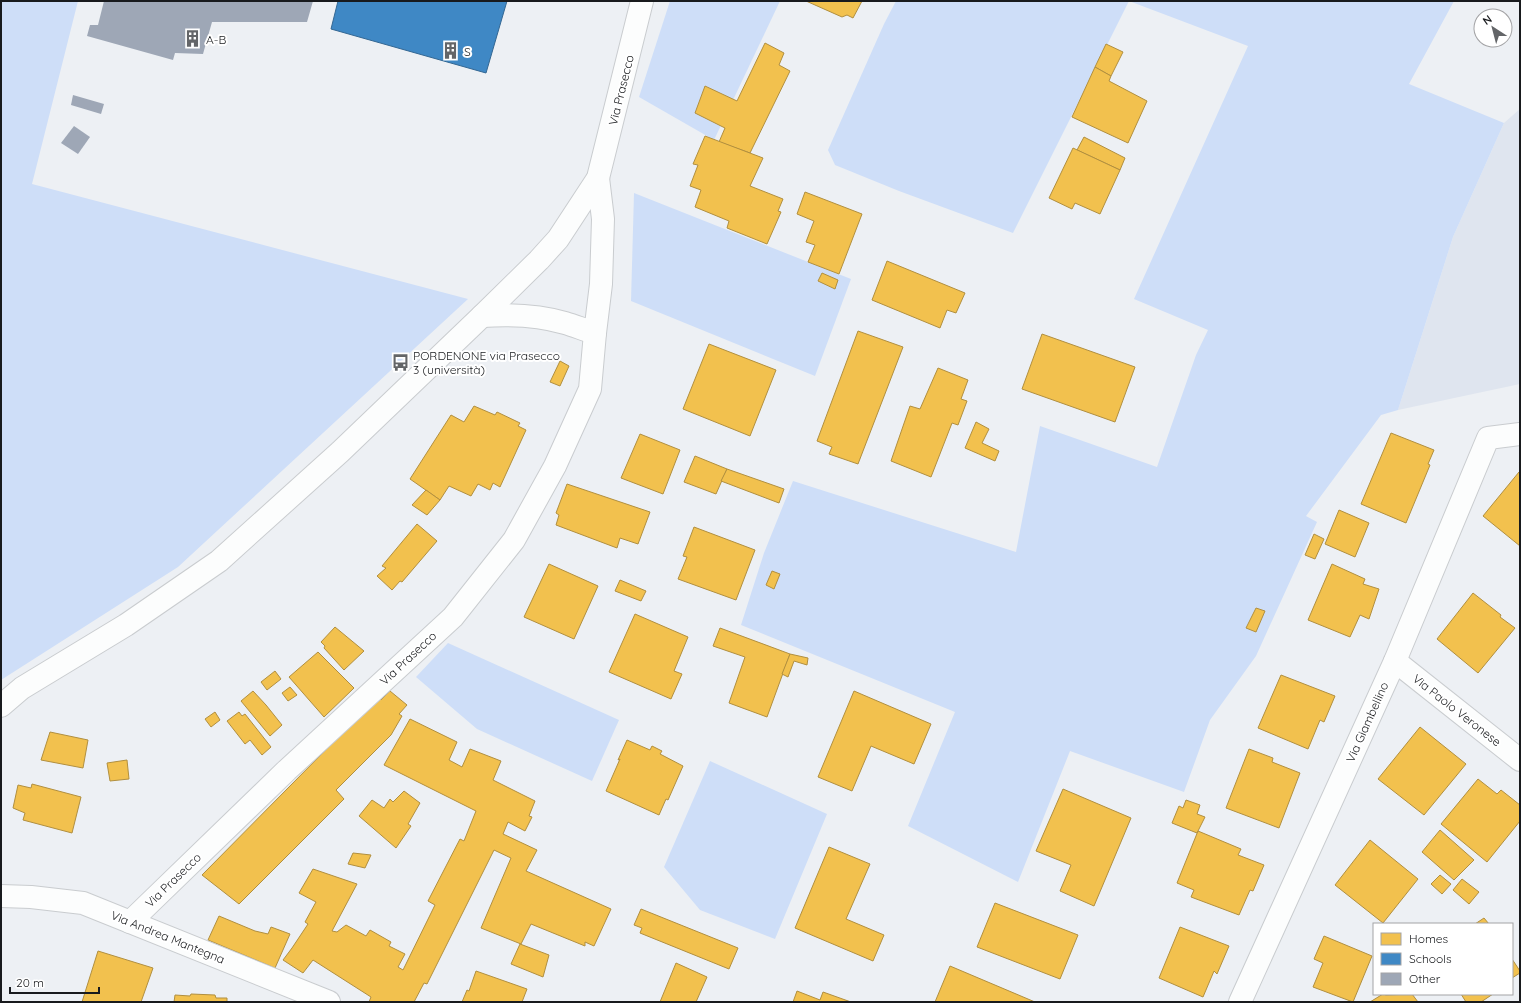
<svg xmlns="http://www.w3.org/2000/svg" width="1521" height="1003" font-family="Quicksand,sans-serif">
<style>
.built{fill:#dfe5ef}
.green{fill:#cedef8}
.homes{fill:#f2c14e;stroke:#b18f3f}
.schools{fill:#3f88c5;stroke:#336793}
.building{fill:#9ea7b6}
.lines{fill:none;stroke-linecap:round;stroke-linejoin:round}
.minor-casing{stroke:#c9cccf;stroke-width:24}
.minor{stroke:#fcfdfd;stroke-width:22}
.labels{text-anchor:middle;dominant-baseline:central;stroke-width:4;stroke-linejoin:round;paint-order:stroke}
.poi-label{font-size:12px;fill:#181a1d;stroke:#fff;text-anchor:start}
.street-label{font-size:12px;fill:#181a1d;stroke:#fff}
</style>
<rect width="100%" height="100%" fill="#edf0f4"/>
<path class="built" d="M 1520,109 L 1520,384 L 1398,410 L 1453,237 L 1504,123 Z"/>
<g class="green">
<path d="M 1,1 L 78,1 L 32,184 L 468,299 L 178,567 L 1,680 Z"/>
<path d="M 670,1 L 780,1 L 714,140 L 639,97 Z"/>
<path d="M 896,1 L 1129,1 L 1013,233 L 899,191 L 835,165 L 828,150 L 884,24 Z"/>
<path d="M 1129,1 L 1454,1 L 1409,84 L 1504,123 L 1453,237 L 1398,410 L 1381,415 L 1306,516 L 1317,522 L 1256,656 L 1210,720 L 1184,792 L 1070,751 L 1018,882 L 908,826 L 955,712 L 741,625 L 764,553 L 793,481 L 1016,552 L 1040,426 L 1157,467 L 1196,355 L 1208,330 L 1134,299 L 1248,46 Z"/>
<path d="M 634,193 L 851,279 L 815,376 L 631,301 Z"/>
<path d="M 448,643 L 619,720 L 592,781 L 477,729 L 416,677 Z"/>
<path d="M 710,761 L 827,814 L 775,939 L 700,910 L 664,867 Z"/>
</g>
<g class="homes">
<path d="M 806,1 L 862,1 L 853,18 L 847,15 L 842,17 Z"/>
<path d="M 765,43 L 784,53 L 779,65 L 790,71 L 750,153 L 719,142 L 725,128 L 695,113 L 705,86 L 737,101 Z"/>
<path d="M 1106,44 L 1123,52 L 1111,76 L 1095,67 Z"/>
<path d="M 1095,67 L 1111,76 L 1109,81 L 1147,101 L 1128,143 L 1072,117 Z"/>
<path d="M 705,136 L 763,158 L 750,186 L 783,199 L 778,211 L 781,212 L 767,244 L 727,228 L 729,221 L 695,207 L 701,190 L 690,186 L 698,165 L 693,164 Z"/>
<path d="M 1084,137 L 1125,158 L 1120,170 L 1077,150 Z"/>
<path d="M 1073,148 L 1120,170 L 1100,214 L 1075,203 L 1072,209 L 1049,198 Z"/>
<path d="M 805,192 L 862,214 L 839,274 L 808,262 L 815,245 L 806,242 L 814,221 L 797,214 Z"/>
<path d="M 887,261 L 965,293 L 956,313 L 947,310 L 940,328 L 872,300 Z"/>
<path d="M 822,273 L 838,280 L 835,289 L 818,281 Z"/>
<path d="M 858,331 L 903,347 L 858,464 L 829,454 L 832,447 L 817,441 Z"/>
<path d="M 1042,334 L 1135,367 L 1115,422 L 1022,389 Z"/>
<path d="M 709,344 L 776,370 L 750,436 L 683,409 Z"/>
<path d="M 560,361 L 569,366 L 560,386 L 550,382 Z"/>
<path d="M 938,368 L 968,380 L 961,399 L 967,401 L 958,425 L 952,423 L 931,477 L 891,461 L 910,406 L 920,409 Z"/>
<path d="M 474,406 L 495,415 L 497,412 L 520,423 L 518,426 L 526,430 L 500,487 L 493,483 L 490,490 L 478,484 L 471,496 L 449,486 L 440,500 L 410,479 L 451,415 L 464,422 Z"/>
<path d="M 976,422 L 989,429 L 982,443 L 999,451 L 995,461 L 965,448 Z"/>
<path d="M 1391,433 L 1434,450 L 1428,464 L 1430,465 L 1406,523 L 1361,504 Z"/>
<path d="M 640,434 L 680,450 L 663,494 L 621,478 Z"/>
<path d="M 695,456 L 727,469 L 716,494 L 684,482 Z"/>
<path d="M 727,469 L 784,489 L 779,503 L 721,481 Z"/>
<path d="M 1519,472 L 1520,473 L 1520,546 L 1483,516 Z"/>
<path d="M 567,484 L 650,512 L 638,544 L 620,538 L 617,548 L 556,525 L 559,515 L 556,513 Z"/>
<path d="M 426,490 L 440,500 L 427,515 L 412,505 Z"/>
<path d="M 1339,510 L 1369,523 L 1355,557 L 1325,544 Z"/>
<path d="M 417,524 L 437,541 L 402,582 L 400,581 L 392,590 L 377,576 L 386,568 L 382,566 Z"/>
<path d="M 694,527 L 755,550 L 736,600 L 678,579 L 687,557 L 683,556 Z"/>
<path d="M 1314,534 L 1324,539 L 1315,559 L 1305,555 Z"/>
<path d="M 549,564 L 598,586 L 574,639 L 524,617 Z"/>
<path d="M 1332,564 L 1365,579 L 1363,584 L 1379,589 L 1369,619 L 1360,615 L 1350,637 L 1308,620 Z"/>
<path d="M 772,571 L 780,574 L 774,589 L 766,585 Z"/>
<path d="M 620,580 L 646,591 L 641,601 L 615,591 Z"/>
<path d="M 1473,593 L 1501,615 L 1500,617 L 1515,628 L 1478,673 L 1437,639 Z"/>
<path d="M 1256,608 L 1265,611 L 1256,632 L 1246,628 Z"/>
<path d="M 635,614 L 688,637 L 674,671 L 682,674 L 671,699 L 609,672 Z"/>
<path d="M 335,627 L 364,651 L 344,670 L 324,648 L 325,646 L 321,642 Z"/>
<path d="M 720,628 L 790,654 L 767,717 L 729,703 L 745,657 L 713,646 Z"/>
<path d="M 318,652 L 354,688 L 324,717 L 289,677 Z"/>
<path d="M 790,654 L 808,658 L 807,665 L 794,661 L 788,677 L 782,674 Z"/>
<path d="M 275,671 L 281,679 L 267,690 L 261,682 Z"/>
<path d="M 1281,675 L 1335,696 L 1324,722 L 1320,720 L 1308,749 L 1258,728 Z"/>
<path d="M 290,687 L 297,695 L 288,701 L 282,693 Z"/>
<path d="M 253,691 L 266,705 L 282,725 L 270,736 L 241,701 Z"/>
<path d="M 390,691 L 407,705 L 399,714 L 402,716 L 391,735 L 336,790 L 344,799 L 239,904 L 202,875 L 378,697 L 381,700 Z"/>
<path d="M 854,691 L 931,724 L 914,764 L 871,746 L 852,791 L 818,777 Z"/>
<path d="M 215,712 L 220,720 L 211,727 L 205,719 Z"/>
<path d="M 239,712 L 242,716 L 245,714 L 271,747 L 262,755 L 250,740 L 245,744 L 227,721 Z"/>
<path d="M 410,719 L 457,742 L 449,760 L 462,767 L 470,749 L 501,761 L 493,780 L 535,801 L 529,816 L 532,817 L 525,831 L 508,822 L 503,834 L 537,850 L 526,871 L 611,909 L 594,946 L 585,942 L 585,946 L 531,924 L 521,944 L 481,928 L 511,858 L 494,850 L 427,984 L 424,983 L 414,1002 L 369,1002 L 371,997 L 313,960 L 303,973 L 283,960 L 292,948 L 308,924 L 305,922 L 316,902 L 299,893 L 313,869 L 357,884 L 332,931 L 337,932 L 346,925 L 366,936 L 370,930 L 391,942 L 389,946 L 405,954 L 398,967 L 403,970 L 435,905 L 428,901 L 460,839 L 464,841 L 476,811 L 384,765 Z"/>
<path d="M 1420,727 L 1466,764 L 1424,815 L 1378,779 Z"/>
<path d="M 50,732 L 88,740 L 83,768 L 41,760 Z"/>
<path d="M 627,740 L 650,750 L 652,746 L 662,751 L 660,754 L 683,766 L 668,800 L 666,799 L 659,815 L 606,791 L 620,759 L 618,760 Z"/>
<path d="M 1249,749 L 1273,758 L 1272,762 L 1300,773 L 1279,828 L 1226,808 Z"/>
<path d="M 127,760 L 129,779 L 110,781 L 107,763 Z"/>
<path d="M 1478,779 L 1497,794 L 1501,790 L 1520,805 L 1520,821 L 1487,862 L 1441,824 Z"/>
<path d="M 32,784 L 81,797 L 72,833 L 23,820 L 25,813 L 13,808 L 18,785 L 31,788 Z"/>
<path d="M 1063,789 L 1131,818 L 1094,906 L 1060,891 L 1071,865 L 1036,851 Z"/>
<path d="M 404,791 L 420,803 L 408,824 L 411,826 L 396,848 L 359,816 L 372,800 L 384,808 L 390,799 L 393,802 Z"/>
<path d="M 1186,800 L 1200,805 L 1197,814 L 1205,817 L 1197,833 L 1172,823 L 1179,806 L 1183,808 Z"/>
<path d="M 1440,830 L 1474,860 L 1454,880 L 1422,852 Z"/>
<path d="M 1198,831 L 1241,849 L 1238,855 L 1264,865 L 1253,891 L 1250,890 L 1239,915 L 1191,897 L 1194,890 L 1177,883 Z"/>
<path d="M 1370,840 L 1418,879 L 1383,923 L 1335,885 Z"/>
<path d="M 829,847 L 870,864 L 846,919 L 884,935 L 873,961 L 795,928 Z"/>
<path d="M 353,853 L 371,855 L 365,868 L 348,864 Z"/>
<path d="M 1440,875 L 1451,884 L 1442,894 L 1431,884 Z"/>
<path d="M 1462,879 L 1479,892 L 1469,904 L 1453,890 Z"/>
<path d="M 995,903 L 1078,935 L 1060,979 L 977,947 Z"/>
<path d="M 641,909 L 738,948 L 729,969 L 640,933 L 642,928 L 634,925 Z"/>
<path d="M 219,916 L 255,931 L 268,934 L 271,927 L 290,934 L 275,968 L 208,940 Z"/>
<path d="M 1484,918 L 1489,924 L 1475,924 Z"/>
<path d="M 1180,927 L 1229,946 L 1217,974 L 1214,971 L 1203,997 L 1159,978 Z"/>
<path d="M 1324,936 L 1372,956 L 1353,1002 L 1313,987 L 1323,963 L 1314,959 Z"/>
<path d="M 520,944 L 549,955 L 543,977 L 511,964 Z"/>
<path d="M 98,951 L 153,968 L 141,1002 L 82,1002 Z"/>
<path d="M 1512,959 L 1520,971 L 1520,973 L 1512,978 Z"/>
<path d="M 676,963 L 707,977 L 696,1002 L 660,1002 Z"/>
<path d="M 950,966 L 1035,1002 L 935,1002 Z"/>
<path d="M 476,971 L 527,989 L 522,1002 L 462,1002 L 467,990 L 469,991 Z"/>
<path d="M 797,991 L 820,1000 L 823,992 L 851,1002 L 793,1002 Z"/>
<path d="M 191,994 L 215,995 L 216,998 L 227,998 L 227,1002 L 174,1002 L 175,995 L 190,996 Z"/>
<path d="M 1383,994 L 1386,995 L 1412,994 L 1418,1002 L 1370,1002 Z"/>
<path d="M 1461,994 L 1493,994 L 1481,1002 L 1466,1002 Z"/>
</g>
<path class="schools" d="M 338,1 L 507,1 L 486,73 L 331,29 Z"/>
<g class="building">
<path d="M 104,1 L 313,1 L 307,22 L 212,22 L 203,54 L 175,53 L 173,60 L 87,36 L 90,25 L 98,25 Z"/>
<path d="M 73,95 L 104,104 L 101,114 L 71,105 Z"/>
<path d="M 74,126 L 90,137 L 78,154 L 61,143 Z"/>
</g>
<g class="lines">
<defs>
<g id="minor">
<path d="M 482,316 C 510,314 539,315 565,323 C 575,326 585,330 595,333 L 601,284 L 603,219 L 598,178"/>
<path d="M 1395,661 L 1520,760"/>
<path d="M 1,706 L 22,688 L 126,625 L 219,561 L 340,452 L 482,316 L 539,260 L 558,239 L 598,178 L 642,1"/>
<path d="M 1,896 L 31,897 L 83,903 L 329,1002"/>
<path d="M 130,922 L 287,770 L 453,617 L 514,540 L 555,466 L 590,389 L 595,333"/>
<path d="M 1240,1002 L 1395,661 L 1488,438 L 1520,434"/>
</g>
</defs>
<use href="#minor" class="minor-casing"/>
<use href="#minor" class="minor"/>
</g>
<defs>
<symbol id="building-bare" viewBox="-9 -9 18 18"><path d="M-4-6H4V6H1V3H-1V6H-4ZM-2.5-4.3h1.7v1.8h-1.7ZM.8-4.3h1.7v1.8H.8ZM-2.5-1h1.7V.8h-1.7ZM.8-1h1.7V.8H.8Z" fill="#636568" stroke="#fff" stroke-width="2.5" paint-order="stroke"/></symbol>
<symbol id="bus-bare" viewBox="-9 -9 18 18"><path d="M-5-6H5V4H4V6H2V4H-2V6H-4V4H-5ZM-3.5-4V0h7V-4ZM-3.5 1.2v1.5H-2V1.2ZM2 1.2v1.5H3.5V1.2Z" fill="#636568" stroke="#fff" stroke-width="2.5" paint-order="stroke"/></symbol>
</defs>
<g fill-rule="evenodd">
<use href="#building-bare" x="180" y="26" width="25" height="25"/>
<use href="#building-bare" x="438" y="38" width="25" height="25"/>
<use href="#bus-bare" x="388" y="350" width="25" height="25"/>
</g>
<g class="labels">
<g class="poi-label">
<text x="206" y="39">A-B</text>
<text x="464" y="51">S</text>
<text x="413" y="355">PORDENONE via Prasecco<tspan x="413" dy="14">3 (università)</tspan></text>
</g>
<g class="street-label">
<text transform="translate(621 90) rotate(-76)">Via Prasecco</text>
<text transform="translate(408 658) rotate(-43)">Via Prasecco</text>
<text transform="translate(1457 710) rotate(38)">Via Paolo Veronese</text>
<text transform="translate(1367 722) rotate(-66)">Via Giambellino</text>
<text transform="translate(173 880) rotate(-44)">Via Prasecco</text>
<text transform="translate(168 937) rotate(22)">Via Andrea Mantegna</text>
</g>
</g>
<rect width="1521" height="1003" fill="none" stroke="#181a1d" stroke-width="4"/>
<rect x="1373" y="923" width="140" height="72" fill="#ffffff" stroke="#a3a3a5"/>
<rect x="1381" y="933" width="20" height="12" fill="#f2c14e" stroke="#a3a3a5"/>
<text x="1409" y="943" font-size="12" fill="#181a1d">Homes</text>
<rect x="1381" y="953" width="20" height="12" fill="#3f88c5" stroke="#a3a3a5"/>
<text x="1409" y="963" font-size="12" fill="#181a1d">Schools</text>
<rect x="1381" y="973" width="20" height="12" fill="#9ea7b6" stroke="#a3a3a5"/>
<text x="1409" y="983" font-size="12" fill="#181a1d">Other</text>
<g transform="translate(1493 28) rotate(324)"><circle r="19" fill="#ffffff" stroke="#a3a3a5"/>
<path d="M0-3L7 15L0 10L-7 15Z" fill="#636568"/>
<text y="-6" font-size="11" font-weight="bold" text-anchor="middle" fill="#181a1d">N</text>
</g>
<path d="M10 987v6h89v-6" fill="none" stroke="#181a1d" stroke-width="2"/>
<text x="16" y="987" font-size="12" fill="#181a1d" stroke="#ffffff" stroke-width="3" paint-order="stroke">20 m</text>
</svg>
